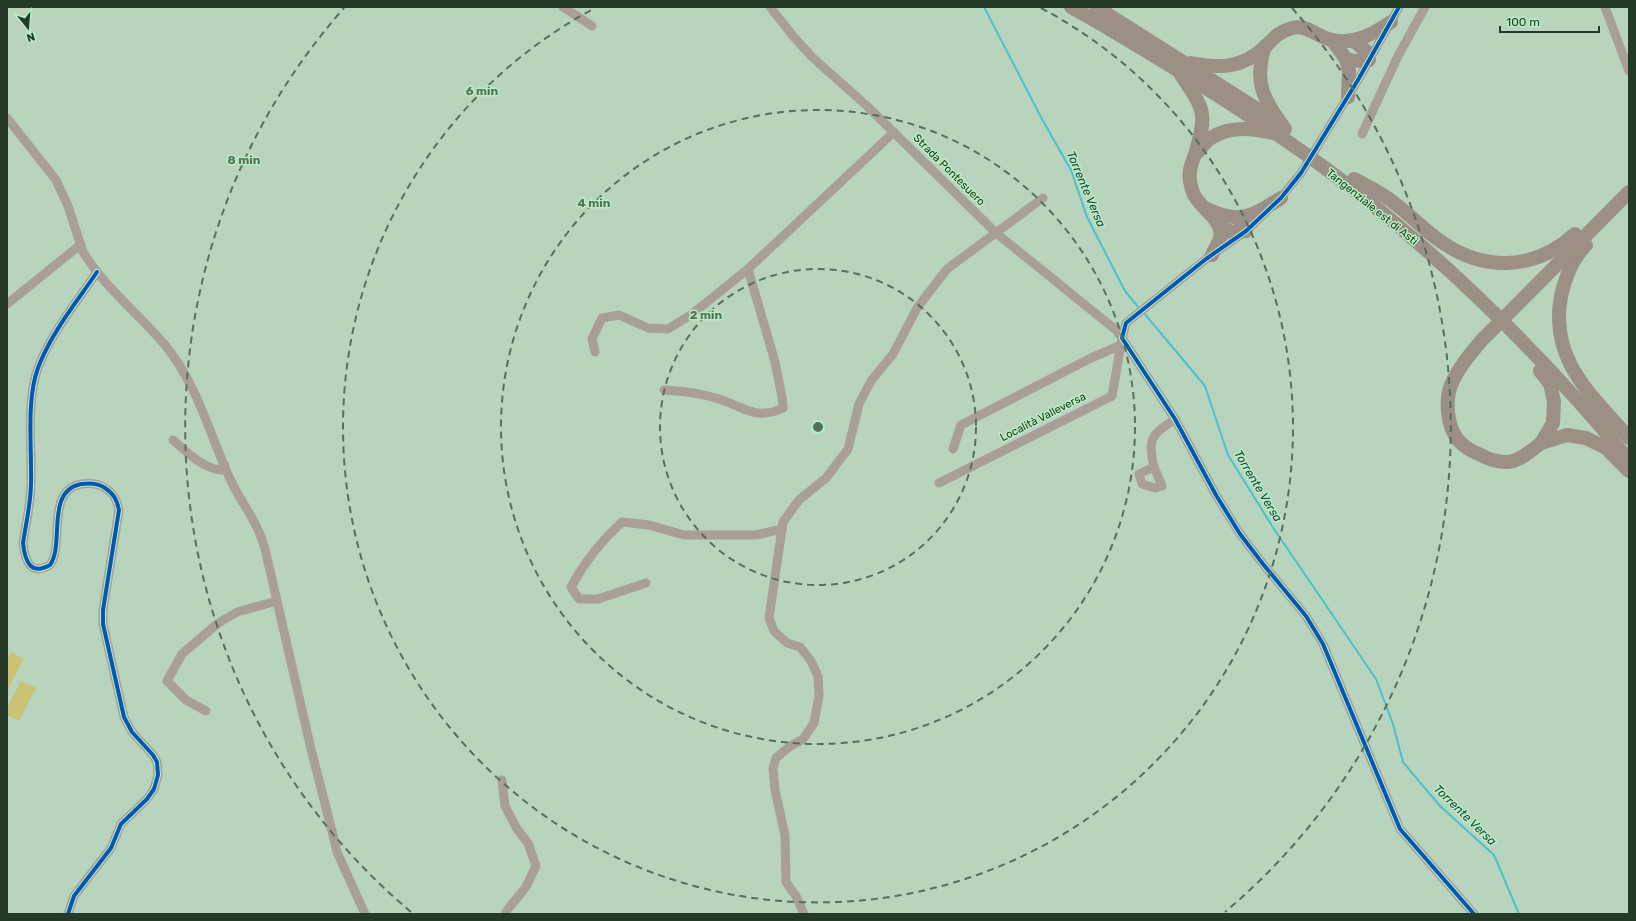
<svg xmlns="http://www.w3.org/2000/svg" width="1636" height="921" font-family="Rubik,sans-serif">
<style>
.grass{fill:#ccc273}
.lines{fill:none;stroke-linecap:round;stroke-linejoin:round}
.stream{stroke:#49c2cb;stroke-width:2}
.minor{stroke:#aa9e98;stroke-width:9}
.highway{stroke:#9b8f86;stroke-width:14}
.cycleway-casing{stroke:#b8efc2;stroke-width:6}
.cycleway{stroke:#0057b8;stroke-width:4}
.ring{fill:none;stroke:#586f5c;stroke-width:2;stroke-dasharray:7 5}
.labels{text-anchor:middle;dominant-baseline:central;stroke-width:3;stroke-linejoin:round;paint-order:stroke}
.street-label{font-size:11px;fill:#243928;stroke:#b8efc2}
.water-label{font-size:12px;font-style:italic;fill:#234146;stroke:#b8efc2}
.centre{fill:#586f5c;stroke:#b8efc2;stroke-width:2}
.ring-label{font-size:12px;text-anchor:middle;font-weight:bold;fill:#586f5c;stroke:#b8efc2;stroke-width:3;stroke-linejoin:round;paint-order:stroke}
</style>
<rect width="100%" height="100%" fill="#b8d4bd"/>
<g class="grass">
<path d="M 11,652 L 24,659 L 8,689 L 7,660 Z"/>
<path d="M 21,681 L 36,688 L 19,721 L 7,715 L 7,708 Z"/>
</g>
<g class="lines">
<g class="stream">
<path d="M 984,7 L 1043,121 L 1071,170 L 1087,217 L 1125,291 L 1139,308"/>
<path d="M 1144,313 L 1205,386 L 1228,455 L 1272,526 L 1376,679 L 1393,724 L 1403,762 L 1440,806 L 1494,855 L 1519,914"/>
</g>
<g class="minor">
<path d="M 563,7 L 592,26"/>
<path d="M 770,7 L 793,36 L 812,57 L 867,106 L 996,233 L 1116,330 L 1122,338 L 1175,419 L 1216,495 L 1240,534 L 1263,564 L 1306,616 L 1323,644 L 1400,829 L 1474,914"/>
<path d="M 1605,7 L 1629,71"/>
<path d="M 7,118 L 56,180 L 68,206 L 83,252 C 105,288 138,313 165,345 C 199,387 209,434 231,481 C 243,506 258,522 265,549 L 311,749 L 334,839 L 337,852 L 365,914"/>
<path d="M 1362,134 L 1398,56 L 1425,7"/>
<path d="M 1278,201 L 1301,173 L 1358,80 L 1399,7"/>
<path d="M 7,304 L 80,245"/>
<path d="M 595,352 L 592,339 L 602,318 L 619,315 L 648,328 L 668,329 L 692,314 L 748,269 L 894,132"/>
<path d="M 664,390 C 683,391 701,393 719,399 C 744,407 756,421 783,408 L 782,397 L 775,362 L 748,269"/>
<path d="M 173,440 C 187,452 202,468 221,470 L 225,465"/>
<path d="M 953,449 L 961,425 L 1091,358 L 1121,345"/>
<path d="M 1154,467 L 1162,486 L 1155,488 L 1142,484 L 1139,474 L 1154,467 C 1147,437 1152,435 1175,419"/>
<path d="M 939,483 L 1112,396 L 1122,338 L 1126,323 L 1206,259 L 1246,231 L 1267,211"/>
<path d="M 646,583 L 598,599 L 579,599 L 571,587 C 585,561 600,542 622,522 L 649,525 L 684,535 L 756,535 L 782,529"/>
<path d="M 206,711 L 186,700 L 167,681 L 182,654 L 217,624 L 237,612 L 277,601"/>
<path d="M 502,780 L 505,806 L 517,829 L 528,843 L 536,866 L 526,887 L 508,909 L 505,914"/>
<path d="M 68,914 L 74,896 L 111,848 L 121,824 L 147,799 L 154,789 L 158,775 L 157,762 L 153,755 L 132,732 L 124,717 L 103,624 L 103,610 L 119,510 C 117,500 114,494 105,488 C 98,483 89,483 81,484 C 45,491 65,544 50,565 C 30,576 25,561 23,543 C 26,523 31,503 31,483 C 32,449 26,400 38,368 C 51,333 76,303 97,272"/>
<path d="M 804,914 L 796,896 L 786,882 L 785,835 L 775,790 L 773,768 L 776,758 L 789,747 L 803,739 L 814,723 L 819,696 L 818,676 L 811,661 L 800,647 L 787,643 L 774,631 L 769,618 L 783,522 L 799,500 L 826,478 L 848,449 L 859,404 L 871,381 L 893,354 L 917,308 L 947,269 L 1043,198"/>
</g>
<g class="highway">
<path d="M 1071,7 C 1106,26 1140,47 1174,68 C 1234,105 1293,143 1349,186 C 1452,266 1546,360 1629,460"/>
<path d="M 1096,7 L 1268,116"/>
<path d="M 1332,40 L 1346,59 L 1349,71 L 1348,97"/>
<path d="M 1265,46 C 1253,84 1264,99 1285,129"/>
<path d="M 1346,59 L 1353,61 L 1369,60 L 1366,51 L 1354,41"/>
<path d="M 1191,63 C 1221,69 1242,68 1265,47 C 1274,38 1278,32 1292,28 C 1307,24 1317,37 1332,40 C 1354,45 1373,34 1391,22"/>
<path d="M 1181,75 C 1204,109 1208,113 1195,154 C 1192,163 1188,171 1190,181 C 1191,186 1192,191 1194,195 C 1202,210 1227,222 1219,241 C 1217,246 1214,250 1212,255"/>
<path d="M 1198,152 C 1202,147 1206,141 1211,138 C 1228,126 1253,128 1273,133"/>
<path d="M 1354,179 C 1365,185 1376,190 1386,197 C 1404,209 1419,225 1436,238 C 1481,272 1533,272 1575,234"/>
<path d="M 1207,209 C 1241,225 1252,216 1281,198"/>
<path d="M 1220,227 L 1232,232 L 1246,231 L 1238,218"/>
<path d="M 1586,245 C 1573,258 1565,278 1561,296 C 1549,360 1591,394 1629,438"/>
<path d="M 1540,371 L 1550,384 L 1554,401 L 1553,423 L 1541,443 L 1567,435 L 1586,438 L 1606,448 L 1629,471"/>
<path d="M 1541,443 C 1532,450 1520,461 1507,462 C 1498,462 1488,459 1481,455 C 1473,452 1464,447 1458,440 C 1447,426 1445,401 1451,385 C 1458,368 1471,353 1482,340 L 1629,192"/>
</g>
<defs>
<g id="cycleway">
<path d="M 1399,7 L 1358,80 L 1301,173 L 1281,198 L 1246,231 L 1206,259 L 1126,323 L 1122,338 L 1175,419 L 1216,495 L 1240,534 L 1263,564 L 1306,616 L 1323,644 L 1400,829 L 1474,914"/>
<path d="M 68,914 L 74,896 L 111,848 L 121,824 L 147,799 L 154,789 L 158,775 L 157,762 L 153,755 L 132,732 L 124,717 L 103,624 L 103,610 L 119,510 C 117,500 114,494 105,488 C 98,483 89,483 81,484 C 45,491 65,544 50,565 C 30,576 25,561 23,543 C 26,523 31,503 31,483 C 32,449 26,400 38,368 C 51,333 76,303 97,272"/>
</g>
</defs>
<use href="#cycleway" class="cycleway-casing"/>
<use href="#cycleway" class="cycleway"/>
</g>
<g class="ring">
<circle cx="818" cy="427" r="158"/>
<circle cx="818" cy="427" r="317"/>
<path d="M1041 8A475 475 0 1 1 595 8"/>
<path d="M411 912A633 633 0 0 1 344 8M1292 8A633 633 0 0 1 1225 912"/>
</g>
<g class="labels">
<g class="street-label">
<text transform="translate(949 170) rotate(45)">Strada Pontesuero</text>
<text transform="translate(1372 207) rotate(39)">Tangenziale est di Asti</text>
<text transform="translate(1043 417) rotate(-27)">Località Valleversa</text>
</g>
<g class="water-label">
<text transform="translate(1086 189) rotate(67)">Torrente Versa</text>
<text transform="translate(1258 486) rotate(59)">Torrente Versa</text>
<text transform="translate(1465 815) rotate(44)">Torrente Versa</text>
</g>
</g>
<circle cx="818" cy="427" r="6" class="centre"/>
<g class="ring-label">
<text x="482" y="95">6 min</text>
<text x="244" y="164">8 min</text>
<text x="594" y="207">4 min</text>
<text x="706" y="319">2 min</text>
</g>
<rect width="1636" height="921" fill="none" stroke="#243928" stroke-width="16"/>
<g transform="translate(28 28) rotate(163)" stroke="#b8efc2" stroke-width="3" paint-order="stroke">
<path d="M0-3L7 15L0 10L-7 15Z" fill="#243928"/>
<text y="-6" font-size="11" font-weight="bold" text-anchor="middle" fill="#243928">N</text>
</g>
<path d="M1500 26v6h99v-6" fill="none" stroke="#243928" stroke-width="2"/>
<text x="1506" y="26" font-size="12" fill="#243928" stroke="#b8efc2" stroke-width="3" paint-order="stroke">100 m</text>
</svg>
